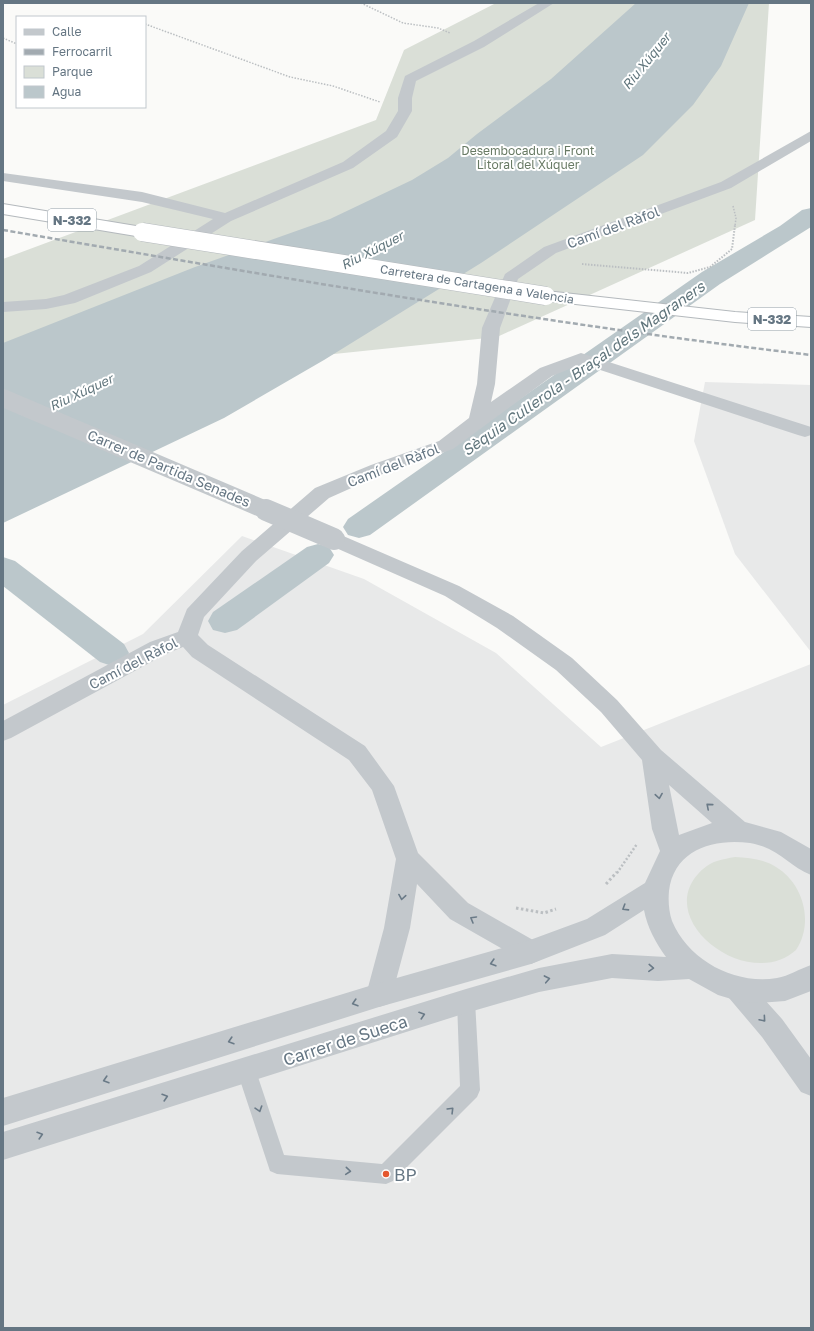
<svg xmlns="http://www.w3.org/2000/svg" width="814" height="1331" font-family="'Golos Text',sans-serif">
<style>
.built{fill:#e8e9e9}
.green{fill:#dadfd7}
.water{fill:#bbc7cb}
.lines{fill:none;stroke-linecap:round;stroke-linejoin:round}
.canal{fill:#bbc7cb;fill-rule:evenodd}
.trunk-casing{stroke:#b4b9bd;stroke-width:2}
.path-far3{stroke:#bbbfc2;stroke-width:1.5;stroke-dasharray:1.5 1.5;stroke-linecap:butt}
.path-far2{stroke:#bbbfc2;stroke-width:2;stroke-dasharray:1.5 1.5;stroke-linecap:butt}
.path-far1{stroke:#bbbfc2;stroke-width:2.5;stroke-dasharray:2 2;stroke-linecap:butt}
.path{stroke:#bbbfc2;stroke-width:3;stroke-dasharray:2.5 2.5;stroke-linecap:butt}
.service{fill:#c3c8cc;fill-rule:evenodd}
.minor{fill:#c3c8cc;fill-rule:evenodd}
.tertiary{fill:#c3c8cc;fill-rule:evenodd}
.trunk{fill:#fff;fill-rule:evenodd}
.rail{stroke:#a2aab0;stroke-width:2.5;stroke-dasharray:5 2.5;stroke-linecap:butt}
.trunk-bridge-casing{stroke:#b4b9bd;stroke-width:19;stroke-linecap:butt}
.tertiary-bridge-far1{stroke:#c3c8cc;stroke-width:18}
.tertiary-bridge{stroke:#c3c8cc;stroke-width:22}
.trunk-bridge{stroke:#fff;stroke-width:18}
.oneway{stroke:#6a7a87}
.poi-dot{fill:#e4572e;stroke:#fff;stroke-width:1.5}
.labels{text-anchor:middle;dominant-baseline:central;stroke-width:4;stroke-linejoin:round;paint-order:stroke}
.far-park-label{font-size:12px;fill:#687a64;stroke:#fff}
.far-street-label{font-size:12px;fill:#657683;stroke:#fff}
.far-water-label{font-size:13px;font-style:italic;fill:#60757c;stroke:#fff}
.shield{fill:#fff;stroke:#939fa8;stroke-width:1}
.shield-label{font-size:13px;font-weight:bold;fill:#657683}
.street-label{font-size:14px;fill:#657683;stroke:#fff}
.water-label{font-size:15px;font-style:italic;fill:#60757c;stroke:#fff}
.near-street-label{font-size:17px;fill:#657683;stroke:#fff}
.near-poi-label{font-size:17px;fill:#657683;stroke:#fff;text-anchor:start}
</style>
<rect width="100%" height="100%" fill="#fafaf8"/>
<g class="built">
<path d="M 705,382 L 811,385 L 811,652 L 735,554 L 694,441 Z"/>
<path d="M 242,536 L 364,579 L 496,653 L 601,747 L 811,664 L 811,1328 L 3,1328 L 3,705 L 143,634 Z"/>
</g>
<g class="green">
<path d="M 496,3 L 769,3 L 755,220 L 497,337 L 315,356 L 3,499 L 3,259 L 376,120 L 404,50 Z"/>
<path d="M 735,857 C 749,858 764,859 776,867 C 804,884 814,923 796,950 C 751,991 661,927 694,879 C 700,871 707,864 717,861 C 723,859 729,858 735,857 Z"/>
</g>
<path class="water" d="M 636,3 L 749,3 L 721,66 L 693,105 L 643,155 L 481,263 L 324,360 L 224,418 L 3,523 L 3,343 L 195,267 L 330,219 L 412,180 L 448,158 L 477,134 L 551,79 Z"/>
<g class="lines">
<g class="canal">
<path d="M 811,208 L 811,227 L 720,284 L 370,535 L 359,538 L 348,535 L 343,527 L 348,519 L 702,272 L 780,226 L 802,210 Z"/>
<path d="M 318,544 L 329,547 L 334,555 L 329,563 L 237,630 L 225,633 L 213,630 L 208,621 L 213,612 L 307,547 Z"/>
<path d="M 3,557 L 15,561 L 124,644 L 129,653 L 124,662 L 112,666 L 100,662 L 3,586 Z"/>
</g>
<defs>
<g id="trunk">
<path d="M 3,204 L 142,227 L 148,229 L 150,232 L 148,235 L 142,237 L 3,214 Z"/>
<path d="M 546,291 L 735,312 L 811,317 L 811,327 L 735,322 L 540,300 L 538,296 L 540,292 Z"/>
</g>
</defs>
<use href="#trunk" class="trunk-casing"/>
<g class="path-far3">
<path d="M 361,3 L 403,23 L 438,28 L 450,33"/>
<path d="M 145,24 L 290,77 L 333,86 L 380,102"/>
<path d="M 3,38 L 17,44"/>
<path d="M 733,206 L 736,218 L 735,226"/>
</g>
<path class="path-far2" d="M 582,264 L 688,273 L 710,267 L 732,249 L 735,225"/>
<path class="path-far1" d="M 617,873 L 637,844"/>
<g class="path">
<path d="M 606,884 L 617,872"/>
<path d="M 516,908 L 544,913 L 556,909"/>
</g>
<path class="service" d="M 466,993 L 472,995 L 475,1001 L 480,1090 L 477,1097 L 393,1181 L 386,1184 L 277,1174 L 270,1171 L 237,1071 L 240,1065 L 247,1062 L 254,1065 L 284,1155 L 382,1164 L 460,1086 L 457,1001 L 460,995 Z"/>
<g class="minor">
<path d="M 539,3 L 554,3 L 484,47 L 416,81 L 412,98 L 412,111 L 397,137 L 353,168 L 231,221 L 151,272 L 75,303 L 46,309 L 3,312 L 3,302 L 46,299 L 64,295 L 139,266 L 213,219 L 142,202 L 3,181 L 3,173 L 142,192 L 225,213 L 343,162 L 386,131 L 398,111 L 398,98 L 405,76 L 474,41 Z"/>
<path d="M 811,131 L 811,141 L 731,188 L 556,253 L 518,279 L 500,328 L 495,384 L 491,402 L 540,368 L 581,353 L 811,427 L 811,435 L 805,437 L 798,435 L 582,364 L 552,376 L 453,449 L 385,473 L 329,498 L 256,561 L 204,617 L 198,635 L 208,645 L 365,746 L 394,786 L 418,853 L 468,903 L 540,944 L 544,952 L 540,960 L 531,964 L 522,960 L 450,919 L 417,884 L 410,928 L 392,995 L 388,1004 L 379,1007 L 370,1004 L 366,995 L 384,928 L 396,859 L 372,790 L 349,760 L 192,657 L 183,647 L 166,654 L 11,738 L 3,741 L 3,721 L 150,642 L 178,632 L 187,609 L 242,551 L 315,488 L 371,465 L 439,441 L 469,418 L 477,384 L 482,328 L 505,274 L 544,247 L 721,182 Z"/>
<path d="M 738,977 L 747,980 L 782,1019 L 811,1059 L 811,1096 L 801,1092 L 762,1037 L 729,998 L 725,989 L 729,980 Z"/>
</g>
<path class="tertiary" d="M 334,532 L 459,586 L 513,616 L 572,658 L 617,700 L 661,750 L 745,822 L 781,832 L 811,849 L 811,875 C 788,866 779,848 750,843 C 713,838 674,850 669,891 C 668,901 669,912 672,921 C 689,961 735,985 777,978 C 789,976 799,969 811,965 L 811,991 L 785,1001 L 757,1003 L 738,1001 L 718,995 L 689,979 L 658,981 L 612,978 L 539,992 L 466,1013 L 3,1160 L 3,1132 L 466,989 L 539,968 L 612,954 L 666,957 C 656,943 647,927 644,910 L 605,935 L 531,964 L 379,1007 L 3,1126 L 3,1098 L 379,983 L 530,940 L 587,919 L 645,883 L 660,851 L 652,829 L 642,760 L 601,712 L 556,670 L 497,628 L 445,596 L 327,544 L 324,539 L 327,534 ZM 669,785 L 712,823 L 679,835 Z"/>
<use href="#trunk" class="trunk"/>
<path class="rail" d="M 3,230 C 272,276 540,323 811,355"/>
<defs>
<path id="trunk-bridge" d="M 142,232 L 546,296"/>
</defs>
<use href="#trunk-bridge" class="trunk-bridge-casing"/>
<path class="tertiary-bridge-far1" d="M 3,398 L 268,511"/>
<path class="tertiary-bridge" d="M 266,510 L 334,539"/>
<use href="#trunk-bridge" class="trunk-bridge"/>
</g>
<defs><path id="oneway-chevron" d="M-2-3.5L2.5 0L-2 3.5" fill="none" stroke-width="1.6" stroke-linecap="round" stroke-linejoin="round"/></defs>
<g class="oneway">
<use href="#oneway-chevron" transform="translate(659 796) rotate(81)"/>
<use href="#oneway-chevron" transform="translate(709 806) rotate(-139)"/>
<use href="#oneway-chevron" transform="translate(402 897) rotate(99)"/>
<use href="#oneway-chevron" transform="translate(625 908) rotate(148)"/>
<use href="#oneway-chevron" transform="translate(473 919) rotate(-150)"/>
<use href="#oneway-chevron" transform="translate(493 963) rotate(164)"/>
<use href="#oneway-chevron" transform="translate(651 968) rotate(3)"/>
<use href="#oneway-chevron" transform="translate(547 979) rotate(-11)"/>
<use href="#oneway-chevron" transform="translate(355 1003) rotate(163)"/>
<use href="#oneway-chevron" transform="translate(422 1015) rotate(-18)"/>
<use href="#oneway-chevron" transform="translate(763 1019) rotate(49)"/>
<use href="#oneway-chevron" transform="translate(231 1041) rotate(163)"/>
<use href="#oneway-chevron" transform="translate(106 1080) rotate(163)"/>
<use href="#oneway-chevron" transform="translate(165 1097) rotate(-17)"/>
<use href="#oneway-chevron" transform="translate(259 1109) rotate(72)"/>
<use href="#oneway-chevron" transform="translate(451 1110) rotate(-45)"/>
<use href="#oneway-chevron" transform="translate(40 1135) rotate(-17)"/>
<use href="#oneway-chevron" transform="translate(348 1171) rotate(5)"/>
</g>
<circle class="poi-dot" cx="386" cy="1174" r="4"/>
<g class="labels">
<g class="far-park-label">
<text x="528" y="150">Desembocadura i Front<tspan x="528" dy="14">Litoral del Xúquer</tspan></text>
</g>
<g class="far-street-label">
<text transform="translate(477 284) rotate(9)">Carretera de Cartagena a Valencia</text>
</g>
<g class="far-water-label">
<text transform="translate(646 61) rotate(-51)">Riu Xúquer</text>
<text transform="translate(372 250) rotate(-27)">Riu Xúquer</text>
<text transform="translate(81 392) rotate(-25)">Riu Xúquer</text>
</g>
<g class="shield">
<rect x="48" y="209" width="48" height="22" rx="3"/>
<rect x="748" y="308" width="48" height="22" rx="3"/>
</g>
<g class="shield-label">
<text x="72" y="220">N-332</text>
<text x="772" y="319">N-332</text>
</g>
<g class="street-label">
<text transform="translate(613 227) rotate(-20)">Camí del Ràfol</text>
<text transform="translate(393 465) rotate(-21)">Camí del Ràfol</text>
<text transform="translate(169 468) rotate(23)">Carrer de Partida Senades</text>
<text transform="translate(133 663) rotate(-27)">Camí del Ràfol</text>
</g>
<g class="water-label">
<text transform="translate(583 368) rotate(-35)">Sèquia Cullerola - Braçal dels Magraners</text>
</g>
<g class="near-street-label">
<text transform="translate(345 1040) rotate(-18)">Carrer de Sueca</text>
</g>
<g class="near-poi-label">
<text x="394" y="1174">BP</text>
</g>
</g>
<rect width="814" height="1331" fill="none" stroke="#657683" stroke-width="8"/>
<rect x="16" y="16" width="130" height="92" fill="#ffffff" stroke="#c1c8cd"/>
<rect x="24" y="29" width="20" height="6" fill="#c3c8cc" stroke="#c1c8cd"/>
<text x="52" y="36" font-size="12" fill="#657683">Calle</text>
<rect x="24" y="49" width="20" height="6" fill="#a2aab0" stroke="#c1c8cd"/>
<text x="52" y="56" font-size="12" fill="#657683">Ferrocarril</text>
<rect x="24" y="66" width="20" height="12" fill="#dadfd7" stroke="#c1c8cd"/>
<text x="52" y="76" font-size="12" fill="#657683">Parque</text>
<rect x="24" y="86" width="20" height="12" fill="#bbc7cb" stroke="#c1c8cd"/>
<text x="52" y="96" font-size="12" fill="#657683">Agua</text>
</svg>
